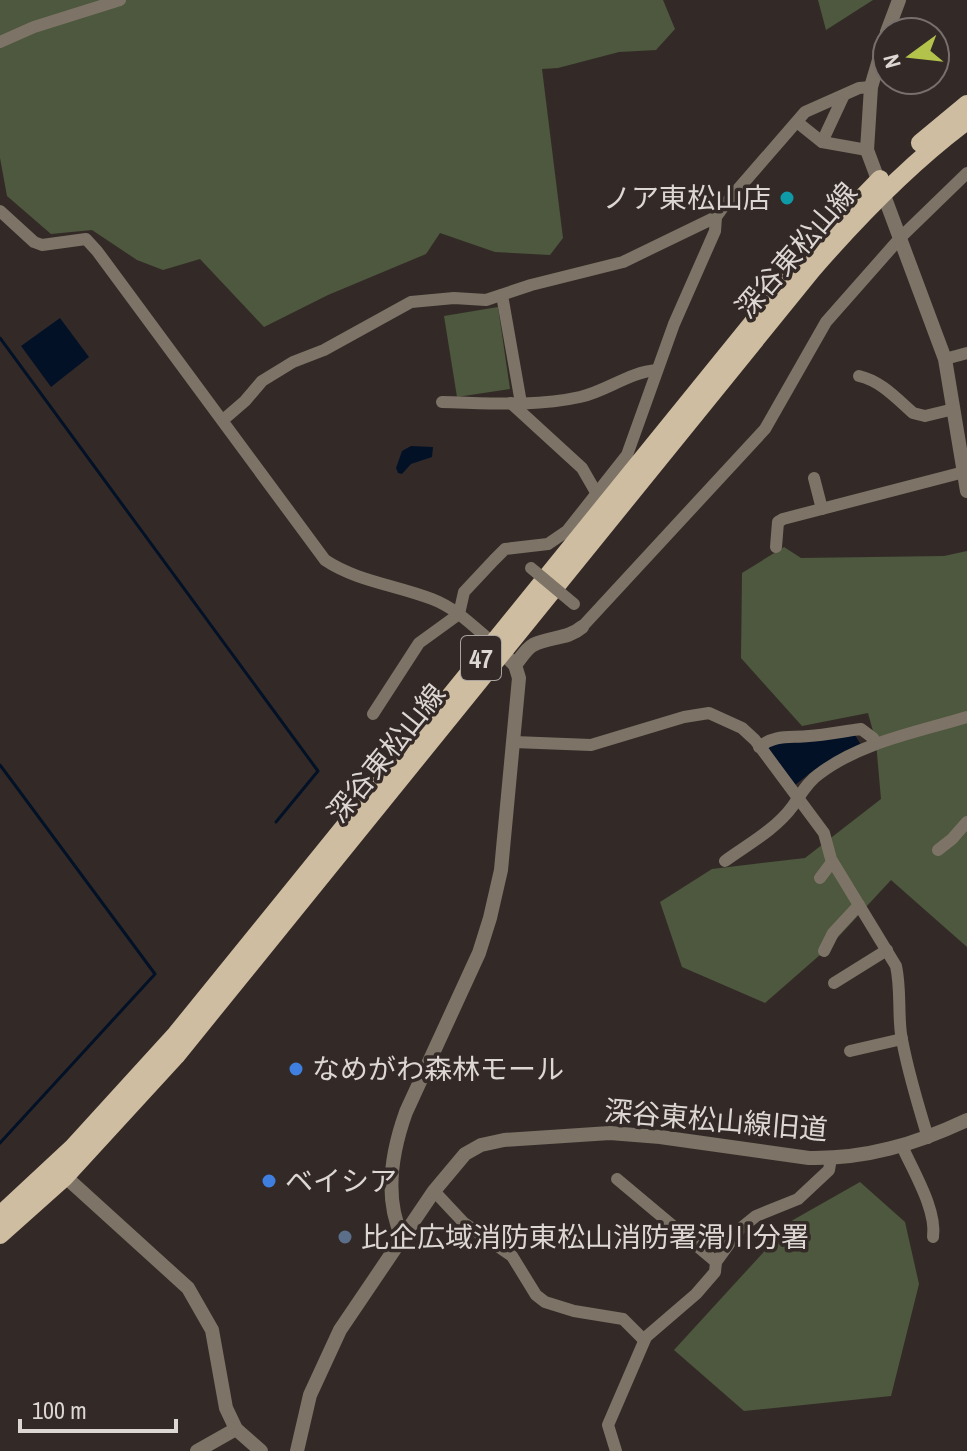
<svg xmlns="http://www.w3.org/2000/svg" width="967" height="1451" font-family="'Archivo Narrow','Noto Sans JP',sans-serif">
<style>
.green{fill:#4d583e}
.water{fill:#031127}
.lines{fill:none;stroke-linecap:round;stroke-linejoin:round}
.stream{stroke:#031127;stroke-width:3}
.minor{stroke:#7d7467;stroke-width:12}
.tertiary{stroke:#7d7467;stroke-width:14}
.primary{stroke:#cebda0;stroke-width:18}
.minor-bridge{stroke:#7d7467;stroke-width:12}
.culture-dot{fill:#0f9aa8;stroke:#332a27;stroke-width:3}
.shop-dot{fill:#3f7fe0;stroke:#332a27;stroke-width:3}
.service-dot{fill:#5c6f8a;stroke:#332a27;stroke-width:3}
.labels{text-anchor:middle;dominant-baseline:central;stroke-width:7;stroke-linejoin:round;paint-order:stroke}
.shield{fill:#332a27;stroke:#aaa3a0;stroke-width:2}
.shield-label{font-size:26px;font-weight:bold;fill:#ddd7d4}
.poi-label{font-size:28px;fill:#ddd7d4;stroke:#332a27;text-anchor:start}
.street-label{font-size:28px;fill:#ddd7d4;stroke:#332a27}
</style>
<rect width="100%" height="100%" fill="#332a27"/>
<g class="green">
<path d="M 0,0 L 663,0 L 675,29 L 656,50 L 619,52 L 558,68 L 542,69 L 563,238 L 550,255 L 495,252 L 440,233 L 426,254 L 328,295 L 264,327 L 200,259 L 163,270 L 137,260 L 92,230 L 51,234 L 7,196 L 0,158 Z"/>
<path d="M 818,0 L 873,0 L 826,30 Z"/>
<path d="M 498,307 L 510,389 L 457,397 L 444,316 Z"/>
<path d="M 784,547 L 801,558 L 944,556 L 967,551 L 967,947 L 891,880 L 829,947 L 765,1003 L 682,967 L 660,902 L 712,869 L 805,858 L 881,799 L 876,742 L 868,713 L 802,726 L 741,658 L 742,573 Z"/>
<path d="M 860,1182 L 905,1222 L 919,1284 L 891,1396 L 744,1411 L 674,1350 L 793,1220 Z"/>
</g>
<g class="water">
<path d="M 60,318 L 89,357 L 51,387 L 21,346 Z"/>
<path d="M 411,446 L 433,447 L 432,457 L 411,464 L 402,474 L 398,473 L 396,468 L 402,451 Z"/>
<path d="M 855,735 L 861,745 L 814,770 L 795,785 L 768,747 L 773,744 Z"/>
</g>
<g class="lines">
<g class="stream">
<path d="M 0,338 L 318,771 L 276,822"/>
<path d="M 0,765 L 155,974 L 0,1143"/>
</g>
<g class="minor">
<path d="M 0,42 L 34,27 L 120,0"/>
<path d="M 797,122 L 822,142 L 867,150"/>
<path d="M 822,142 L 843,97"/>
<path d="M 0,211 L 34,242 L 42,245 L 86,239 L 97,251 L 325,560 C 356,581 396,585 432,599 C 456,608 474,627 493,643"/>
<path d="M 502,295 L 521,403"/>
<path d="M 945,359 L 967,353"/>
<path d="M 859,376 C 881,381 896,398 913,413 L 925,416 L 954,409"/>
<path d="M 442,402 C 488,403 535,407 580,397 C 607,391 629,372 657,370"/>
<path d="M 511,403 L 582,468 L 597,494"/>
<path d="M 223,420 L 245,401 L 262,381 L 293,362 L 324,350 L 411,302 L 454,298 L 486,300 L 531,285 L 623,262 L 716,217"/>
<path d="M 814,478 L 822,509"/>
<path d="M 776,547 L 778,522 L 783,519 L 964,472"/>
<path d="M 582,627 L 765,429 L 826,322 L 901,237 L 967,173"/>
<path d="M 373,714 L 419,643 L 459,614 L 464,592 L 494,560 L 505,549 L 548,544 L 567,531 L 627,455 L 674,324 L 715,231 L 716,217 L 726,203 L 805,112 L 859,88 L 871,87"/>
<path d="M 514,742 L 591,745 L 684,717 L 709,713 L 742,728 L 755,740 L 824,833 L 831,859 L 896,966 C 901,988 898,1012 901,1034 C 907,1070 918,1104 928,1138"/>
<path d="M 759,747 C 776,734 789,738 809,736 C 826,735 844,731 861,729 L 873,738 L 876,744"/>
<path d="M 938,850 L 952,839 L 967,822"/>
<path d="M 725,861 C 747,845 776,829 792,807 C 800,796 807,782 819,774 C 861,742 918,732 967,717"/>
<path d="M 820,878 L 832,862"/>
<path d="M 824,951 L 833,933 L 859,905"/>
<path d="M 834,983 L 887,950"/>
<path d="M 850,1051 L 902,1039"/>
<path d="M 902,1146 C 913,1171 937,1210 933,1237"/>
<path d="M 617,1179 L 716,1262"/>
<path d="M 434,1191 L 464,1223 L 512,1256 L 536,1295 L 545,1302 L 574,1311 L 623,1319 L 644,1340"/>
<path d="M 616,1451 L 608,1425 L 646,1337 L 696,1294 L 715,1272 L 716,1262 L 740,1229 L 756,1216 L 798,1199 L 829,1170 L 831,1158"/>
</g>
<g class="tertiary">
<path d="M 887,32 L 899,0"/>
<path d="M 887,33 L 871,87 L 867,150 L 945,359 L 967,491"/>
<path d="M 515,665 C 521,658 526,649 533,645 C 550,636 567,640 582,627"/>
<path d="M 58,1170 L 188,1288 L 212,1330 L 226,1408 L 236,1429 L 261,1451"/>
<path d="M 402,1237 C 384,1198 392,1151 406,1112 L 479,953 L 490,918 L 501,870 L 519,678 L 515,665 L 495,645"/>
<path d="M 197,1451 L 236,1429"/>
<path d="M 297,1451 L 310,1395 L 340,1330 L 434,1191 L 465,1154 L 481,1145 L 504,1140 L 610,1133 L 660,1137 L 809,1158 C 866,1159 916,1144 967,1120"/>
</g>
<g class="primary">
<path d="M 920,143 L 967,104"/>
<path d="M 0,1215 L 73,1147 L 176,1034 L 758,316 L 820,241 L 880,179"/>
<path d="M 0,1235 L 65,1177 L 176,1056 L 812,270 C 859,216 909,164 967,121"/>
</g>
<path class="minor-bridge" d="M 531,568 L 574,604"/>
</g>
<circle class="culture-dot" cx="787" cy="198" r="8"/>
<g class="shop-dot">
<circle cx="296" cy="1069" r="8"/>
<circle cx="269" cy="1181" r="8"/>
</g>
<circle class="service-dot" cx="345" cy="1237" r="8"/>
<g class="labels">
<rect class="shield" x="461" y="636" width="40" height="44" rx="6"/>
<g class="shield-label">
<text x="481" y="658">47</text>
</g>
<g class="poi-label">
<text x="771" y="198" text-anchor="end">ノア東松山店</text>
<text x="312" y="1069">なめがわ森林モール</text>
<text x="285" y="1181">ベイシア</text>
<text x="361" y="1237">比企広域消防東松山消防署滑川分署</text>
</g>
<g class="street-label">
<text transform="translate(796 250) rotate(-49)">深谷東松山線</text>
<text transform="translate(386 753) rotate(-51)">深谷東松山線</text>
<text transform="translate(716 1120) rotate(5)">深谷東松山線旧道</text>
</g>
</g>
<g transform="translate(911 56) rotate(255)"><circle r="38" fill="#332a27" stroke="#776f6c" stroke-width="2"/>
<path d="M0-6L14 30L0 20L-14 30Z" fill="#b3c24b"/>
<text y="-12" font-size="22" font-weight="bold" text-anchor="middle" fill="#ddd7d4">N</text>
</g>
<path d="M20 1419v12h156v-12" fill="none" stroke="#ddd7d4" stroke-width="4"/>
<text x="32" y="1419" font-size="24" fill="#ddd7d4" stroke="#332a27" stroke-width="6" paint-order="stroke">100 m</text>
</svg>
